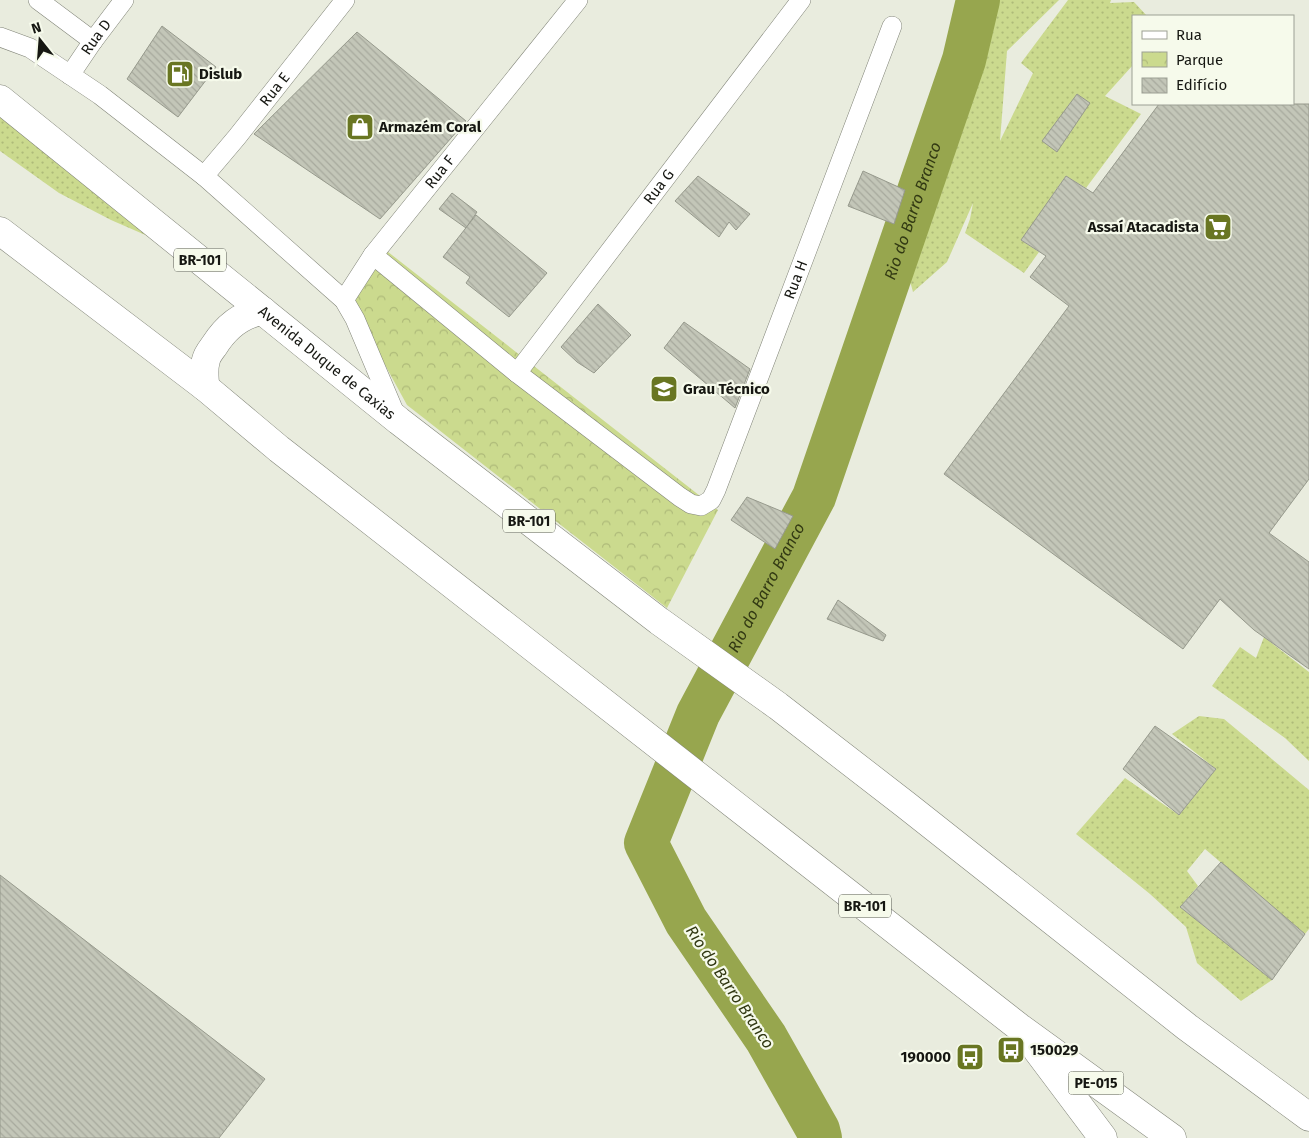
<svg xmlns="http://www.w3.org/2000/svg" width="1309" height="1138" font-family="'Fira Sans',sans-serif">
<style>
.grass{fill:url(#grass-dots)}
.park{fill:url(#park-crowns)}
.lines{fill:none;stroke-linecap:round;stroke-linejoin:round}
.river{stroke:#97a64e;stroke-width:44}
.building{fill:url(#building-back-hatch);stroke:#96998c}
.minor-casing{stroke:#828579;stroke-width:20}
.trunk-casing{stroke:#828579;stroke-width:29}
.minor{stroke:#fff;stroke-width:19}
.trunk{stroke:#fff;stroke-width:28}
.labels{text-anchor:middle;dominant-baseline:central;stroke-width:4.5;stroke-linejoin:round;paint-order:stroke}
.shield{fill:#f6faeb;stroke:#595b53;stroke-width:1}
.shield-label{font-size:14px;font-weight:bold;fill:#161712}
.street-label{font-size:15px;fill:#161712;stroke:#f6faeb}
.poi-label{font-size:15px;font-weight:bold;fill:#161712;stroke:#f6faeb;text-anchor:start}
.water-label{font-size:16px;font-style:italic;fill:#323913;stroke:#f6faeb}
</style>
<defs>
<pattern id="grass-dots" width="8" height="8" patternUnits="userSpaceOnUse" patternTransform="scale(1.25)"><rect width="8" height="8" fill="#cbda8e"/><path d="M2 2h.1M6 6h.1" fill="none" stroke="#aeba79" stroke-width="1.8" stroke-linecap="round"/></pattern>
<pattern id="park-crowns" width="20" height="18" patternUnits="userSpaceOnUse" patternTransform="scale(1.25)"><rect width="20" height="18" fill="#cbda8e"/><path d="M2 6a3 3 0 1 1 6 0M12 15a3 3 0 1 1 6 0" fill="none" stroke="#aeba79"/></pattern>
<pattern id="building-back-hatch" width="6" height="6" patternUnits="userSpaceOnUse" patternTransform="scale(1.25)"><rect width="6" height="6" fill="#c3c6b8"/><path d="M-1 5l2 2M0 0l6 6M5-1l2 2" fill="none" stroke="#a7a99d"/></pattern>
</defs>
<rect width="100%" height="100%" fill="#e9ecde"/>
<g class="grass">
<path d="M 992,0 L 1059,0 L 1007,51 L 1000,141 L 1033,73 L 1021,63 L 1068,0 L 1111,0 L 1110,3 L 1134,2 L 1147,16 L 1133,16 L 1133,65 L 1105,96 L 1141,114 L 1086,188 L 1066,176 L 1053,194 L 1039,218 L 1021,240 L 1039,252 L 1024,273 L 965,233 L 970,219 L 973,203 L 947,262 L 913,292 L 905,263 Z"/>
<path d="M 0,111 L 166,244 L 111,220 L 59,193 L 0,151 Z"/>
<path d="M 1264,637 L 1309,672 L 1309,761 L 1285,738 L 1212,686 L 1240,647 L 1256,658 Z"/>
<path d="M 1199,716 L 1224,719 L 1309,790 L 1309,929 L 1305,934 L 1205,849 L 1187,871 L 1198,886 L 1180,907 L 1272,980 L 1241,1001 L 1197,963 L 1186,927 L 1150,894 L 1076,834 L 1125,778 L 1179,815 L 1216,769 L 1172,734 Z"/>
</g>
<path class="park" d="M 383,248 L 718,510 L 667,608 L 407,405 L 356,312 L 346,298 Z"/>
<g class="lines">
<path class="river" id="s1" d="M 820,1138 L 818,1130 L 766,1038 L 686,921 L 646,843 L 698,714 L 814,497 L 964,60 L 978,0"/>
</g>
<g class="building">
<path d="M 162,26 L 216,67 L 178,117 L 127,79 Z"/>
<path d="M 357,32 L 466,121 L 380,219 L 254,134 Z"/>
<path d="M 1077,94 L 1090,103 L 1057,152 L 1042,141 Z"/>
<path d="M 1159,104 L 1309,104 L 1309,479 L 1269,533 L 1309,562 L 1309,669 L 1254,630 L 1220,599 L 1183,649 L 944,474 L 1069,306 L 1030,277 L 1046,256 L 1021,240 L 1066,176 L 1093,193 Z"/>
<path d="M 863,171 L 905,190 L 894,224 L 848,206 Z"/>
<path d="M 698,176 L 750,214 L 736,230 L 729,222 L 719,237 L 675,201 Z"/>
<path d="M 452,193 L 477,212 L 466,228 L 439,209 Z"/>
<path d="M 476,215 L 547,273 L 509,317 L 466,283 L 470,277 L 443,257 Z"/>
<path d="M 598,304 L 631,335 L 594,373 L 577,362 L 561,347 Z"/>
<path d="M 684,322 L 750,369 L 735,408 L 664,348 Z"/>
<path d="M 747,497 L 793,516 L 775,549 L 731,520 Z"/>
<path d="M 838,600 L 886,635 L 883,641 L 827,619 Z"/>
<path d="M 1155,726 L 1216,769 L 1179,815 L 1123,769 Z"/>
<path d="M 1221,862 L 1305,934 L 1272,980 L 1180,907 Z"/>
<path d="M 0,875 L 265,1079 L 219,1138 L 0,1138 Z"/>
</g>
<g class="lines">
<defs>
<g id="minor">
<path d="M 38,0 L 93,41"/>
<path d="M 0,37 L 30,48 L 100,95 L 204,176 L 344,300 L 355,319 L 396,416"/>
<path id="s2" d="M 70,75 L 93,41 L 124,0"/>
<path id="s3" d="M 204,176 L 237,137 L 345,0"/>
<path id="s4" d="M 373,255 L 517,373 L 680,497 L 691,504 L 701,506 L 711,500 L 716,490 L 892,26"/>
<path id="s5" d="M 344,300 L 373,255 L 578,0"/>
<path id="s6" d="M 517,373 L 801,0"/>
</g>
<g id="trunk">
<path id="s7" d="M 0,99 L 399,421 L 659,621 L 778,706 L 906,805 L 1187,1027 L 1309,1117"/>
<path d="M 0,231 L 205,387 L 279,449 L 1019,1027 L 1172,1138"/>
<path d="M 205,387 C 205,378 203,369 206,360 C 207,355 211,350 214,346 C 226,327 241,314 263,311"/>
<path d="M 1037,1050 L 1103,1138"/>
</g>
</defs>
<use href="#minor" class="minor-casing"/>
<use href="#trunk" class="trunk-casing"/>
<use href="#minor" class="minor"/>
<use href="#trunk" class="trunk"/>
</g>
<defs>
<symbol id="fuel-square" viewBox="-11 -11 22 22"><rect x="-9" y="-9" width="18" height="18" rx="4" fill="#697622" stroke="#f6faeb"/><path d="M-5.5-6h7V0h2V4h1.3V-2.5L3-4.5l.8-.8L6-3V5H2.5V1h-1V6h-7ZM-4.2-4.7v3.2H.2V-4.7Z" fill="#fff"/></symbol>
<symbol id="shop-square" viewBox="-11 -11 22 22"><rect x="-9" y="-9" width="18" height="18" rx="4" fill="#697622" stroke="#f6faeb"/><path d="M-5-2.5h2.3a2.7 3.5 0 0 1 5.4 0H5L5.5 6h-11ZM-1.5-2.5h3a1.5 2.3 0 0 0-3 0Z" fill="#fff"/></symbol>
<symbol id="supermarket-square" viewBox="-11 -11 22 22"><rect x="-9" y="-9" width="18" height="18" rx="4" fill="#697622" stroke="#f6faeb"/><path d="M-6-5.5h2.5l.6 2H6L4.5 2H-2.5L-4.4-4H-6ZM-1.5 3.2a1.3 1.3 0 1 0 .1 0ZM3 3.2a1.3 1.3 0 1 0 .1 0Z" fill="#fff"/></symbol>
<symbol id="university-square" viewBox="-11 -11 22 22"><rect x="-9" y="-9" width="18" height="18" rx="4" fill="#697622" stroke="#f6faeb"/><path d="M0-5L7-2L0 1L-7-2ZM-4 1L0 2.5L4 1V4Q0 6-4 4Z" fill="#fff"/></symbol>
<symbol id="bus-square" viewBox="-11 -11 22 22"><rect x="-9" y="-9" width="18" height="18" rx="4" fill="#697622" stroke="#f6faeb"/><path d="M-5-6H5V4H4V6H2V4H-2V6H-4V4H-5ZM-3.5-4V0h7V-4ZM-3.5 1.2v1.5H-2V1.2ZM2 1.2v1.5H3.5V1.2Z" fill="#fff"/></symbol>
</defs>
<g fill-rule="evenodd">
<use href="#fuel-square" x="164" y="58" width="32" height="32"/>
<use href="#shop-square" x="344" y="111" width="32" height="32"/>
<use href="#supermarket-square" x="1202" y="211" width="32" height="32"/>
<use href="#university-square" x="648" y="373" width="32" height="32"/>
<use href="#bus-square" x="995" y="1034" width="32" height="32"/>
<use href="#bus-square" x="954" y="1041" width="32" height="32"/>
</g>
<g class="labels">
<g class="shield">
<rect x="174" y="248.5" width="52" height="23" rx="4"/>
<rect x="503" y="509.5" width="52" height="23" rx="4"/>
<rect x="839" y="894.5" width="52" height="23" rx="4"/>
<rect x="1068.5" y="1071.5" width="55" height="23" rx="4"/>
</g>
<g class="shield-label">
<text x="200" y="260">BR-101</text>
<text x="529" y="521">BR-101</text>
<text x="865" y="906">BR-101</text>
<text x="1096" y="1083">PE-015</text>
</g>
<g class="street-label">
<text stroke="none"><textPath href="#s2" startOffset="46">Rua D</textPath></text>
<text stroke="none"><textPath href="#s3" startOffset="112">Rua E</textPath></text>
<text stroke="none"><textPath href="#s5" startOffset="160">Rua F</textPath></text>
<text stroke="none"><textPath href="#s6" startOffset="234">Rua G</textPath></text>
<text stroke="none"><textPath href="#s4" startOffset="662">Rua H</textPath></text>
<text stroke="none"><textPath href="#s7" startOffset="420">Avenida Duque de Caxias</textPath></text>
</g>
<g class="poi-label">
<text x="199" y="74">Dislub</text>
<text x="379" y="127">Armazém Coral</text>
<text x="1199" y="227" text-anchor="end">Assaí Atacadista</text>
<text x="683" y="389">Grau Técnico</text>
<text x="1030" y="1050">150029</text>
<text x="951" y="1057" text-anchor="end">190000</text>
</g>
<g class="water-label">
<text stroke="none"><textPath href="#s1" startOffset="1031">Rio do Barro Branco</textPath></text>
<text stroke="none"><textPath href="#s1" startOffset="626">Rio do Barro Branco</textPath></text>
<text transform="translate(730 987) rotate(56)">Rio do Barro Branco</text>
</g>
</g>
<rect x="1132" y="15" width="162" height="90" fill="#f6faeb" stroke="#9c9f94"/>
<rect x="1142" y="31" width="25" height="8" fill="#ffffff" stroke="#9c9f94"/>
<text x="1176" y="40" font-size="15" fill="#161712">Rua</text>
<rect x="1142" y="52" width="25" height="15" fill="url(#park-crowns)" stroke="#9c9f94"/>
<text x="1176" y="65" font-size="15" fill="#161712">Parque</text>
<rect x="1142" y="78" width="25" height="15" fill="url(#building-back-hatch)" stroke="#9c9f94"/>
<text x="1176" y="90" font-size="15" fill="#161712">Edifício</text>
<g transform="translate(40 40) rotate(343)" stroke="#f6faeb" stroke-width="4" paint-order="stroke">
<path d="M0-4L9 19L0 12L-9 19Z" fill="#161712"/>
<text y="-8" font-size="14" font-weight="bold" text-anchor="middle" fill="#161712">N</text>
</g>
</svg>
